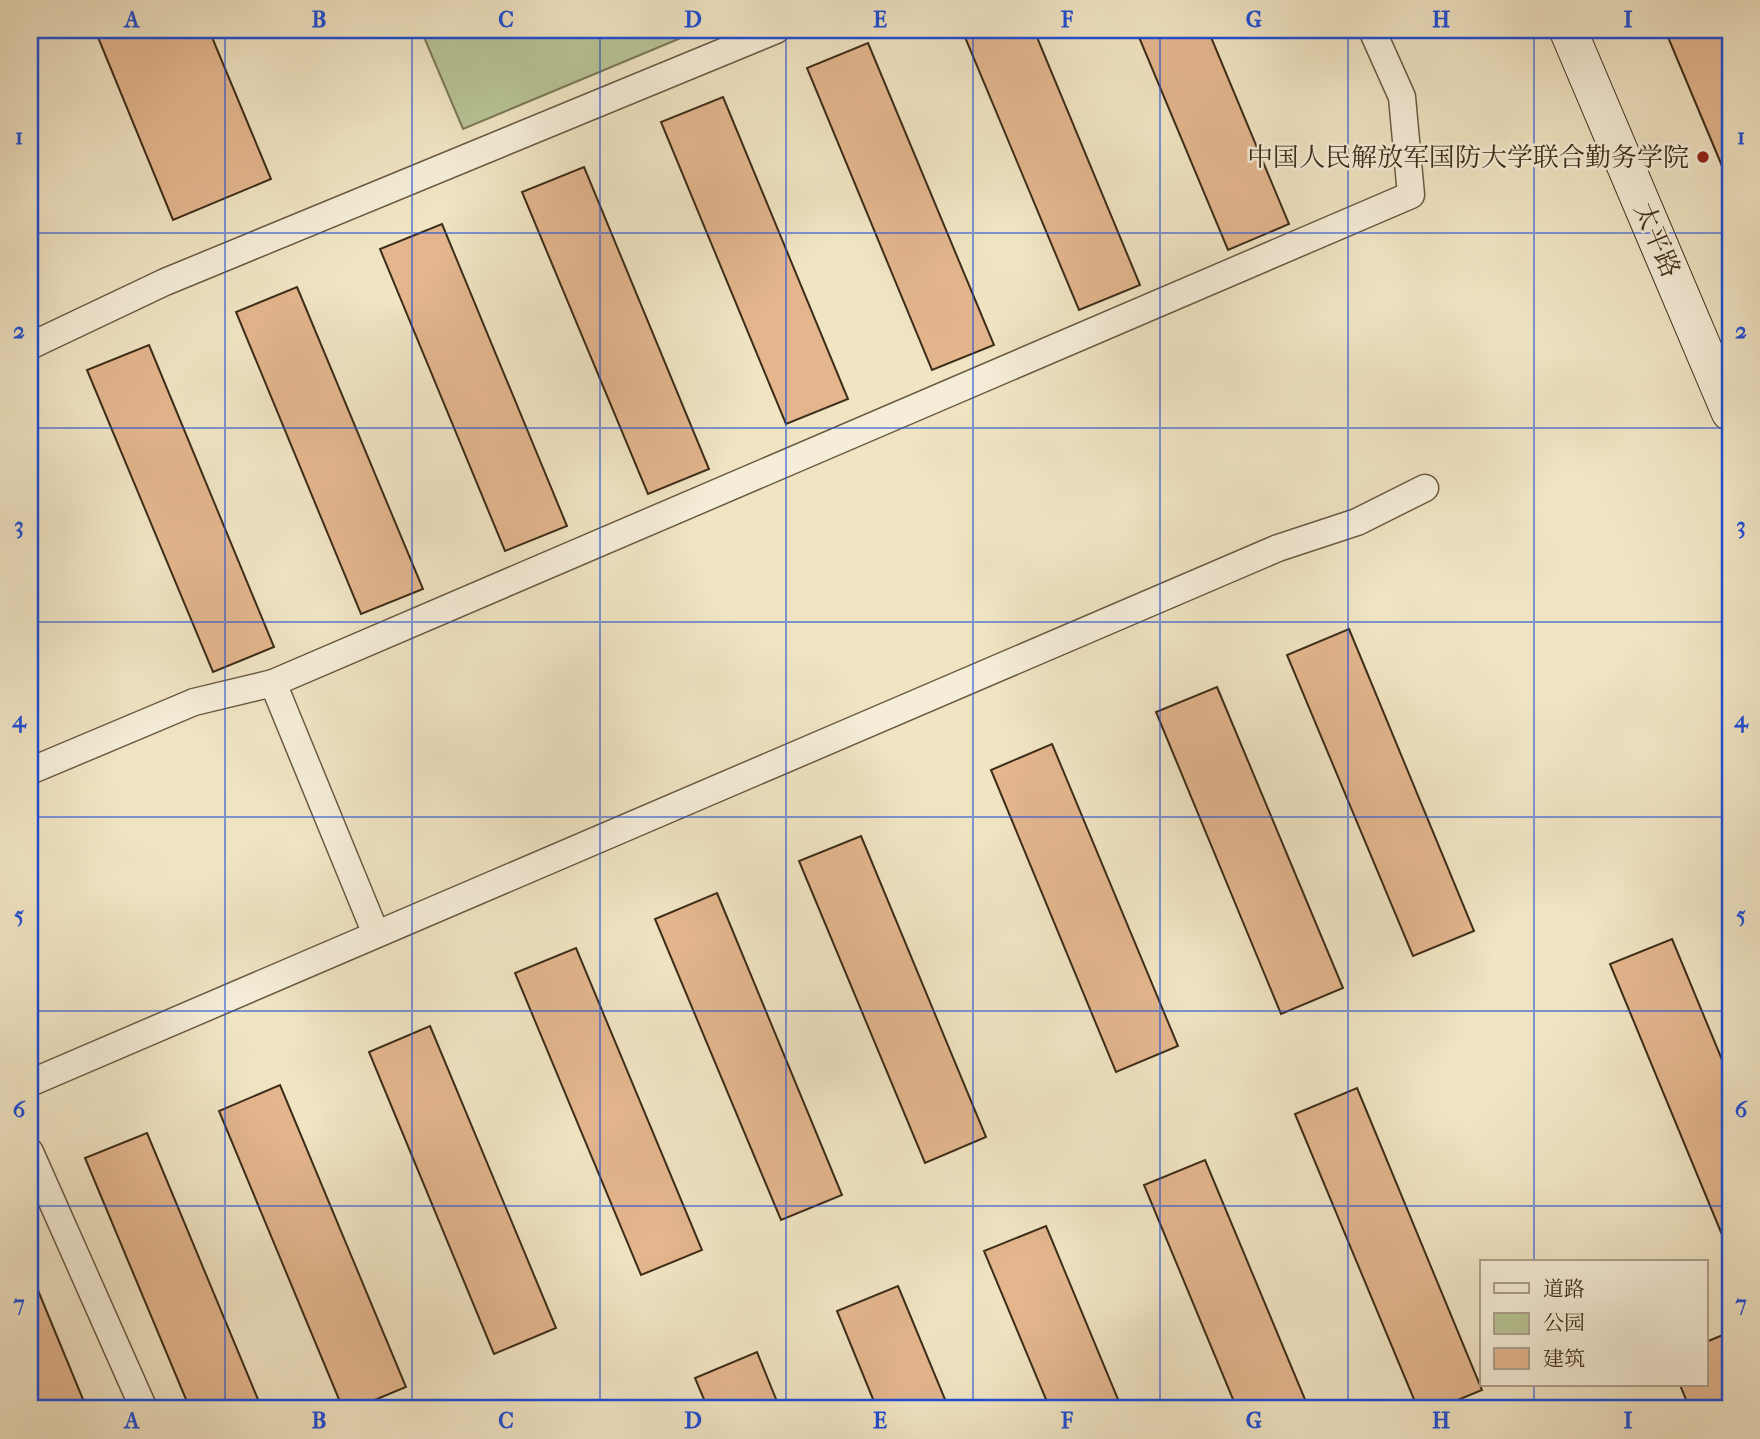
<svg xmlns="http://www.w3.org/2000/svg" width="1760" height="1439" font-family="'IM FELL French Canon','Noto Serif SC',serif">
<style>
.green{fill:#b8c495;stroke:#7b7857;stroke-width:2}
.building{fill:#e3b68e;stroke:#3e2d19;stroke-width:2}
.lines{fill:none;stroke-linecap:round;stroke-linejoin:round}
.street-casing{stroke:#6a5b44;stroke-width:29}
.secondary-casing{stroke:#3e2d19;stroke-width:39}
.street{stroke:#f5edd8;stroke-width:26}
.secondary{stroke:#f5edd8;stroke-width:37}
.grid{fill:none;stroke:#1d4ed8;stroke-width:2;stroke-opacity:0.55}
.poi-dot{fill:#8f2418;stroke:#f5edd8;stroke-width:2.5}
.labels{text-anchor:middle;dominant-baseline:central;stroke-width:5;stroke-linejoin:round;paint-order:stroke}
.poi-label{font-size:26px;fill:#3e2d19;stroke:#f5edd8;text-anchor:end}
.street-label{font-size:26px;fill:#3e2d19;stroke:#f5edd8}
.neatline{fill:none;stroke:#1d4ed8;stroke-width:2.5}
.grid-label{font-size:23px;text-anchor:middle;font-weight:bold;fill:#1d4ed8}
</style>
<rect width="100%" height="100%" fill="#f0e4c3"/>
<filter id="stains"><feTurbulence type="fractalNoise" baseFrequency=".00286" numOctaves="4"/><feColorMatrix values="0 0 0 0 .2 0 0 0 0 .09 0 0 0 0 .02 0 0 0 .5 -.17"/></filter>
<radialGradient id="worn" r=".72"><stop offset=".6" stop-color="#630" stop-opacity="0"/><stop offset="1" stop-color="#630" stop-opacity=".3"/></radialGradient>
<path class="green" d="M 421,30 L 700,30 L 463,129 Z"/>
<g class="building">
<path d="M 95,30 L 209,30 L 271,179 L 173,220 Z"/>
<path d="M 962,30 L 1034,30 L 1140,285 L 1079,310 Z"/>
<path d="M 1136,30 L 1208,30 L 1289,224 L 1228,250 Z"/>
<path d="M 1665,30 L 1730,30 L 1730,185 Z"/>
<path d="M 868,43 L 994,345 L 932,370 L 807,68 Z"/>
<path d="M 723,97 L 848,399 L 786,424 L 661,122 Z"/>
<path d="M 584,167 L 709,469 L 648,494 L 522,192 Z"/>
<path d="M 442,224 L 567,526 L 505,551 L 380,249 Z"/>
<path d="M 297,287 L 423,589 L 361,614 L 236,312 Z"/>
<path d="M 149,345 L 274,647 L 213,672 L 87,370 Z"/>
<path d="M 1349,629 L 1474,931 L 1413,956 L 1287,655 Z"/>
<path d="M 1217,687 L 1343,988 L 1281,1014 L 1156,712 Z"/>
<path d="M 1052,744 L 1178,1046 L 1116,1072 L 991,770 Z"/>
<path d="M 861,836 L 986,1137 L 925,1163 L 799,861 Z"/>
<path d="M 717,893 L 842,1195 L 781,1220 L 655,919 Z"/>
<path d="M 1672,939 L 1730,1079 L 1730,1254 L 1610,964 Z"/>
<path d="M 576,948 L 702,1250 L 641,1275 L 515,973 Z"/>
<path d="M 430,1026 L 556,1328 L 494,1354 L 369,1052 Z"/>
<path d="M 280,1085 L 406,1387 L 353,1409 L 343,1409 L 219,1111 Z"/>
<path d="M 1357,1088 L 1482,1390 L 1436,1409 L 1418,1409 L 1295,1114 Z"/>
<path d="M 147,1133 L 262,1409 L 190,1409 L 85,1158 Z"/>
<path d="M 1205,1160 L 1309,1409 L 1237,1409 L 1144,1185 Z"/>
<path d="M 1046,1226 L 1122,1409 L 1050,1409 L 984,1251 Z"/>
<path d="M 30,1271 L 87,1409 L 30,1409 Z"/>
<path d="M 898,1286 L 949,1409 L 877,1409 L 837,1311 Z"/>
<path d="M 1730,1332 L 1730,1409 L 1690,1409 L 1680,1385 L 1706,1385 L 1706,1342 Z"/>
<path d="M 757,1352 L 780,1409 L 708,1409 L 695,1378 Z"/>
</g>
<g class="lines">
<defs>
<g id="street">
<path d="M 30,346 L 165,282 L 776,30"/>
<path d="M 273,683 L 376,934"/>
<path d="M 30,771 L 194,702 L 273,683 L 1411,195 L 1402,97 L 1372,30"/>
<path d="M 30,1083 L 1278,548 L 1357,522 L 1425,488"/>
<path d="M 30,1152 L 144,1409"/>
</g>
<path id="secondary" d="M 1568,30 L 1730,412"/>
</defs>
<use href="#street" class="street-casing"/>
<use href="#secondary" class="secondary-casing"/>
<use href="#street" class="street"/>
<use href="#secondary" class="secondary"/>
</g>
<path class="grid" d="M 225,30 L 225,1409M 412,30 L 412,1409M 600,30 L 600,1409M 786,30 L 786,1409M 973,30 L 973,1409M 1160,30 L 1160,1409M 1348,30 L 1348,1409M 1534,30 L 1534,1262M 30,233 L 1730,233M 30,428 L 1730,428M 30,622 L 1730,622M 30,817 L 1730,817M 30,1011 L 1730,1011M 30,1206 L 1730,1206M 1534,1385 L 1534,1409"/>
<circle class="poi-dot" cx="1703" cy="157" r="7"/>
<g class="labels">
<g class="poi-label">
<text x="1689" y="157">中国人民解放军国防大学联合勤务学院</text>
</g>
<g class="street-label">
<text transform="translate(1657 240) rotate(67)">太平路</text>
</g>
</g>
<rect width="1760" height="1439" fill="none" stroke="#f0e4c3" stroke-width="77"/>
<rect x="1480" y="1260" width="228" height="126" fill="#f5edd8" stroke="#aca08c" stroke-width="2"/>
<rect x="1494" y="1283" width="35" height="10" fill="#f5edd8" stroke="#aca08c" stroke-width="2"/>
<text x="1543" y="1296" font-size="21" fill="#3e2d19">道路</text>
<rect x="1494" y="1313" width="35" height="21" fill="#b8c495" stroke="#aca08c" stroke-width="2"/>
<text x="1543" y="1330" font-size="21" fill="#3e2d19">公园</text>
<rect x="1494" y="1348" width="35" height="21" fill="#e3b68e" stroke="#aca08c" stroke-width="2"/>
<text x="1543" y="1366" font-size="21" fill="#3e2d19">建筑</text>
<rect x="38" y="38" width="1684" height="1362" class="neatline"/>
<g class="grid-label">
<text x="132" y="27">A</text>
<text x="319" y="27">B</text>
<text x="506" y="27">C</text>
<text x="693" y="27">D</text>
<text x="880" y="27">E</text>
<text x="1067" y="27">F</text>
<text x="1254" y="27">G</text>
<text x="1441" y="27">H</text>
<text x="1628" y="27">I</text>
<text x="19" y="144">1</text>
<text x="1741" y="144">1</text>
<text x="19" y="338">2</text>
<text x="1741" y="338">2</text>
<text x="19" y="533">3</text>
<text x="1741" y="533">3</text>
<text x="19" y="727">4</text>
<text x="1741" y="727">4</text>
<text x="19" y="922">5</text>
<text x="1741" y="922">5</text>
<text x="19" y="1117">6</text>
<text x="1741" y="1117">6</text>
<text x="19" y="1311">7</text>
<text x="1741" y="1311">7</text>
<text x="132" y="1428">A</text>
<text x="319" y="1428">B</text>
<text x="506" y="1428">C</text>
<text x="693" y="1428">D</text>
<text x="880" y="1428">E</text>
<text x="1067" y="1428">F</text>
<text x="1254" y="1428">G</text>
<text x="1441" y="1428">H</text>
<text x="1628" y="1428">I</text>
</g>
<rect width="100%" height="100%" filter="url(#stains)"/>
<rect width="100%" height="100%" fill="url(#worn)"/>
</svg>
